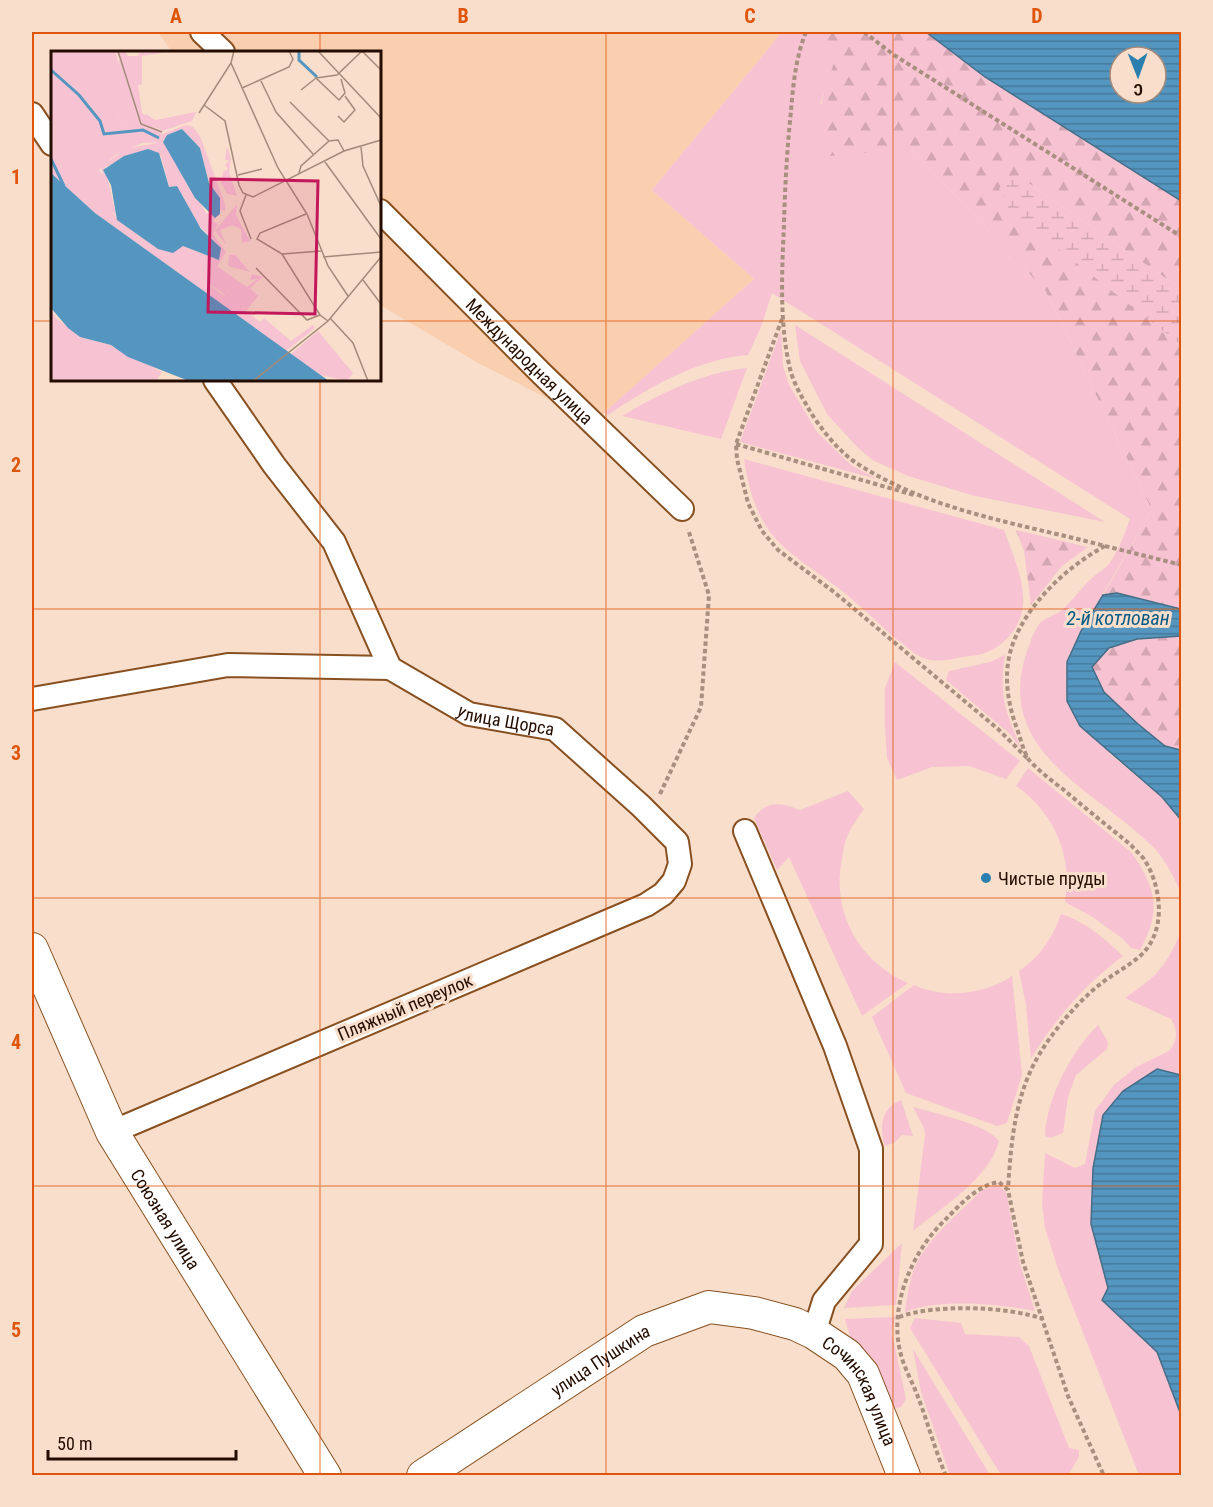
<svg xmlns="http://www.w3.org/2000/svg" width="1213" height="1507" font-family="'Roboto Condensed',sans-serif">
<style>
.built{fill:#facfaf}
.grass{fill:#f7c3d3}
.forest{fill:url(#forest-firs)}
.wetland{fill:url(#wetland-marsh)}
.water{fill:url(#water-rules);stroke:#466d86;stroke-width:1.5;fill-rule:evenodd}
.lines{fill:none;stroke-linecap:round;stroke-linejoin:round}
.street-casing{stroke:#885020;stroke-width:26}
.secondary-casing{stroke:#885020;stroke-width:34}
.path{stroke:#a88f7f;stroke-width:4;stroke-dasharray:4.5 3;stroke-linecap:butt}
.street{stroke:#fff;stroke-width:22}
.secondary{stroke:#fff;stroke-width:32}
.grid{fill:none;stroke:#de550b;stroke-width:1.5;stroke-opacity:0.55}
.poi-dot{fill:#2a7faf;stroke:#f8decb;stroke-width:2}
.labels{text-anchor:middle;dominant-baseline:central;stroke-width:6;stroke-linejoin:round;paint-order:stroke}
.street-label{font-size:18px;fill:#240d00;stroke:#f8decb}
.poi-label{font-size:18px;fill:#240d00;stroke:#f8decb;text-anchor:start}
.water-label{font-size:20px;font-style:italic;fill:#075b84;stroke:#f8decb}
.inset-river{fill:none;stroke:#5596c0;stroke-width:3}
.inset-road{fill:none;stroke:#a38a7a;stroke-width:1.5}
.view{fill:#c2185b;fill-opacity:0.15;stroke:#c2185b;stroke-width:3}
.inset-edge{fill:none;stroke:#240d00;stroke-width:3}
.neatline{fill:none;stroke:#de550b;stroke-width:2}
.grid-label{font-size:20px;text-anchor:middle;font-weight:bold;fill:#de550b}
</style>
<defs>
<pattern id="forest-firs" width="22" height="20" patternUnits="userSpaceOnUse" patternTransform="scale(1.5)"><rect width="22" height="20" fill="#f7c3d3"/><path d="M5 1l3.5 6h-7zM16 11l3.5 6h-7z" fill="#d4a6b3"/></pattern>
<pattern id="wetland-marsh" width="20" height="14" patternUnits="userSpaceOnUse" patternTransform="scale(1.5)"><rect width="20" height="14" fill="#f7c3d3"/><path d="M1 5h8M5 5V1M11 12h8M15 12V8" fill="none" stroke="#d4a6b3"/></pattern>
<pattern id="water-rules" width="6" height="5" patternUnits="userSpaceOnUse" patternTransform="scale(1.5)"><rect width="6" height="5" fill="#5596c0"/><path d="M0 2.5h6" fill="none" stroke="#46799a"/></pattern>
</defs>
<rect width="100%" height="100%" fill="#f8decb"/>
<path class="built" d="M 158,32 L 782,32 L 652,190 L 754,279 L 589,427 L 570,410 L 478,363 L 380,305 L 380,52 L 172,52 Z"/>
<g class="grass">
<path d="M 782,32 L 801,32 L 836,60 L 820,104 L 911,149 L 1045,290 L 1152,510 L 1081,631 L 1067,662 L 1111,755 L 1162,797 L 1181,820 L 1181,893 C 1175,879 1166,861 1156,850 C 1095,787 987,753 1030,643 C 1032,637 1036,628 1040,623 C 1046,617 1057,615 1063,609 C 1073,600 1081,588 1091,579 C 1097,573 1107,568 1111,561 C 1119,549 1125,533 1130,519 L 772,293 L 761,327 L 748,355 C 698,359 649,387 608,415 L 605,412 L 754,279 L 652,190 Z"/>
<path d="M 795,325 L 1105,522 L 975,496 L 908,476 L 874,461 L 858,448 L 827,414 L 800,361 Z"/>
<path d="M 781,330 L 783,366 L 789,385 L 817,432 L 851,465 L 877,479 L 740,442 Z"/>
<path d="M 747,368 L 721,439 L 622,416 C 658,394 704,372 747,368 Z"/>
<path d="M 744,459 L 1004,530 C 1012,553 1025,580 1023,605 C 1021,627 1005,646 985,653 C 977,656 967,656 958,658 C 949,660 936,662 926,659 C 914,656 907,645 896,639 C 877,622 858,603 837,587 C 815,570 787,554 770,532 C 754,510 748,485 744,459 Z"/>
<path d="M 1005,655 C 999,696 1005,711 1021,748 L 1010,734 L 946,680 L 949,671 L 990,662 Z"/>
<path d="M 895,662 L 1020,761 L 1006,779 L 969,766 L 932,767 L 897,780 L 887,758 L 885,727 L 885,688 Z"/>
<path d="M 1028,768 L 1132,853 C 1156,888 1162,911 1140,950 L 1131,948 L 1123,939 L 1091,916 L 1065,902 C 1073,856 1054,812 1016,786 Z"/>
<path d="M 848,791 L 864,809 C 858,818 851,827 847,837 C 844,843 843,852 842,859 C 831,912 859,962 908,983 L 862,1016 L 789,857 L 777,870 L 754,818 C 768,799 781,803 800,810 Z"/>
<path d="M 1061,914 C 1086,922 1104,938 1123,956 C 1084,985 1057,1017 1031,1058 L 1026,1005 L 1019,971 C 1040,957 1053,937 1061,914 Z"/>
<path d="M 1181,932 L 1181,1075 L 1157,1069 L 1097,1251 L 1108,1288 L 1157,1352 L 1181,1415 L 1181,1475 L 1139,1475 L 1058,1269 L 1045,1228 L 1042,1205 L 1045,1153 L 1075,1168 L 1085,1164 L 1095,1111 L 1114,1085 L 1136,1067 L 1169,1051 C 1178,1040 1178,1031 1171,1019 L 1125,998 C 1157,976 1165,968 1181,932 Z"/>
<path d="M 1012,976 L 1022,1075 L 1007,1123 L 997,1126 L 906,1093 L 872,1017 L 914,985 C 944,999 984,995 1012,976 Z"/>
<path d="M 1098,1025 L 1108,1042 L 1107,1049 L 1076,1075 L 1068,1097 L 1063,1133 L 1050,1138 L 1045,1136 C 1047,1097 1071,1052 1098,1025 Z"/>
<path d="M 901,1100 L 913,1136 L 902,1135 L 895,1142 L 885,1146 C 879,1127 881,1108 901,1100 Z"/>
<path d="M 913,1107 C 934,1113 986,1124 999,1141 C 990,1178 942,1207 913,1231 L 925,1135 L 924,1128 Z"/>
<path d="M 998,1185 L 1006,1192 L 1020,1264 L 1035,1311 C 999,1304 939,1298 905,1312 C 907,1298 909,1283 914,1269 C 927,1239 956,1216 979,1193 L 984,1189 Z"/>
<path d="M 902,1243 L 896,1305 L 844,1308 L 852,1291 Z"/>
<path d="M 895,1317 L 892,1333 L 906,1399 L 901,1407 L 891,1409 C 870,1384 853,1350 845,1319 Z"/>
<path d="M 915,1318 L 961,1323 L 965,1334 L 1019,1337 L 1029,1346 L 1069,1448 L 1079,1450 L 1079,1457 L 1068,1475 L 1001,1475 L 913,1333 L 910,1328 Z"/>
<path d="M 913,1349 L 990,1475 L 950,1475 L 921,1392 Z"/>
</g>
<g class="forest">
<path d="M 801,32 L 926,32 L 985,77 L 1181,201 L 1181,289 L 1030,184 L 1089,271 L 1181,345 L 1181,609 L 1117,593 L 1103,595 L 1152,510 L 1045,290 L 911,149 L 830,156 C 814,112 821,102 835,60 Z"/>
<path d="M 1016,530 L 1088,547 L 1062,566 L 1031,605 L 1024,551 Z"/>
<path d="M 1181,636 L 1181,750 L 1165,746 L 1138,724 L 1104,692 L 1092,667 L 1109,648 L 1137,639 Z"/>
</g>
<path class="wetland" d="M 1011,179 L 1030,184 L 1181,289 L 1181,345 L 1010,211 L 999,188 Z"/>
<g class="water">
<path d="M 926,32 L 1181,32 L 1181,201 L 985,77 ZM 1120,57 L 1156,57 L 1156,93 L 1120,93 Z"/>
<path d="M 1117,593 L 1181,609 L 1181,636 L 1137,639 L 1109,648 L 1092,667 L 1104,692 L 1138,724 L 1165,746 L 1181,750 L 1181,820 L 1162,797 L 1080,726 L 1067,701 L 1067,662 L 1081,631 L 1103,595 Z"/>
<path d="M 1157,1069 L 1181,1075 L 1181,1415 L 1157,1352 L 1102,1300 L 1108,1288 L 1091,1224 L 1093,1168 L 1103,1115 L 1123,1091 Z"/>
</g>
<g class="lines">
<defs>
<g id="street">
<path d="M 202,32 L 223,52"/>
<path d="M 32,114 L 52,144"/>
<path id="s1" d="M 380,211 L 542,374 L 682,509"/>
<path d="M 215,380 L 274,465 L 334,542 L 390,668"/>
<path id="s2" d="M 32,699 L 228,665 L 390,668 L 469,714 L 555,729 L 641,806 L 677,842 L 680,864 L 674,881 L 663,894 L 646,905 L 112,1132"/>
<path d="M 745,831 L 835,1046 L 871,1149 L 871,1244 L 824,1301 L 814,1333"/>
</g>
<g id="secondary">
<path id="s3" d="M 32,949 L 112,1132 L 325,1476"/>
<path id="s4" d="M 423,1476 L 644,1331 L 709,1307 L 754,1313 L 795,1324 L 814,1333 L 847,1355 L 863,1374 L 904,1476"/>
</g>
</defs>
<use href="#street" class="street-casing"/>
<use href="#secondary" class="secondary-casing"/>
<g class="path">
<path d="M 806,32 C 796,56 793,85 791,111 C 787,149 785,186 784,224 C 782,271 779,322 790,369 C 793,381 800,394 807,406 C 819,427 839,453 861,466 C 934,512 1022,524 1105,546 C 1064,568 1015,614 1008,663 C 1005,684 1009,706 1016,726 C 1020,736 1023,751 1029,760 C 1039,771 1052,781 1064,790 C 1086,809 1109,827 1131,845 C 1135,850 1140,854 1144,859 C 1162,887 1167,932 1140,956 C 1125,969 1107,977 1092,991 C 1073,1008 1056,1028 1042,1050 C 1015,1092 1011,1141 1008,1190"/>
<path d="M 864,32 L 894,55 L 1182,237"/>
<path d="M 782,319 L 736,444 L 737,459 L 748,503 L 762,531 L 778,550 L 834,592 L 998,729 L 1027,758"/>
<path d="M 736,444 L 914,495"/>
<path d="M 1105,546 L 1182,565"/>
<path d="M 660,794 L 701,707 L 709,595 L 688,529"/>
<path d="M 899,1317 C 934,1304 1007,1306 1043,1319"/>
<path d="M 946,1476 C 935,1450 928,1423 918,1397 C 913,1383 905,1370 901,1355 C 888,1308 911,1253 944,1221 C 960,1205 976,1186 999,1182 L 1008,1190 L 1023,1262 L 1068,1396 L 1104,1476"/>
</g>
<use href="#street" class="street"/>
<use href="#secondary" class="secondary"/>
</g>
<path class="grid" d="M 320,32 L 320,52M 606,32 L 606,1476M 893,32 L 893,1476M 32,321 L 52,321M 380,321 L 1182,321M 320,380 L 320,1476M 32,609 L 1182,609M 32,898 L 1182,898M 32,1186 L 1182,1186"/>
<circle class="poi-dot" cx="986" cy="878" r="6"/>
<g class="labels">
<g class="street-label">
<text stroke="none"><textPath href="#s1" startOffset="212">Международная улица</textPath></text>
<text stroke="none"><textPath href="#s2" startOffset="490">улица Щорса</textPath></text>
<text transform="translate(405 1007) rotate(-23)">Пляжный переулок</text>
<text stroke="none"><textPath href="#s3" startOffset="302">Союзная улица</textPath></text>
<text stroke="none"><textPath href="#s4" startOffset="212">улица Пушкина</textPath></text>
<text stroke="none"><textPath href="#s4" startOffset="519">Сочинская улица</textPath></text>
</g>
<g class="poi-label">
<text x="998" y="878">Чистые пруды</text>
</g>
<g class="water-label">
<text x="1118" y="618">2-й котлован</text>
</g>
</g>
<g transform="translate(51 51)">
<rect width="330" height="330" fill="#f8decb"/>
<path d="M 64,0 L 74,0 L 77,5 L 87,5 L 90,0 L 122,0 L 91,5 L 91,33 L 87,34 L 91,62 L 111,83 L 135,74 L 142,76 L 149,85 L 174,153 L 174,160 L 170,159 L 162,170 L 167,173 L 162,183 L 175,201 L 166,215 L 196,236 L 207,228 L 199,229 L 201,223 L 212,226 L 199,237 L 207,245 L 195,260 L 173,236 L 163,216 L 163,191 L 142,167 L 126,135 L 118,136 L 110,105 L 97,98 L 54,116 L 65,164 L 61,161 L 50,116 L 74,98 L 105,92 L 110,87 L 77,79 L 66,64 L 68,6 ZM 131,78 L 149,97 L 158,132 L 169,147 L 167,165 L 155,162 L 112,89 ZM 176,95 L 180,108 L 178,121 L 186,145 L 176,143 L 170,131 L 172,121 L 177,118 L 174,114 L 178,109 L 174,109 ZM 186,153 L 185,164 L 199,190 L 191,192 L 190,178 L 181,174 L 169,179 L 175,194 L 164,180 ZM 178,204 L 184,204 L 199,221 L 177,215 ZM 267,280 L 302,322 L 296,330 L 270,324 L 240,303 Z" fill="#f7c3d3" fill-rule="evenodd"/>
<path d="M 0,0 L 64,0 L 76,43 L 66,64 L 77,79 L 85,73 L 111,83 L 108,91 L 91,92 L 64,104 L 48,119 L 56,130 L 61,161 L 70,172 L 107,198 L 132,195 L 168,209 L 164,216 L 173,236 L 184,248 L 191,248 L 191,257 L 209,271 L 213,267 L 240,290 L 262,274 L 264,277 L 235,300 L 44,162 L 0,122 ZM 137,217 L 156,223 L 175,246 L 144,224 ZM 145,61 L 141,70 L 111,80 L 90,66 L 95,63 L 104,69 ZM 0,257 L 4,266 L 29,286 L 60,294 L 111,321 L 105,330 L 0,330 Z" fill="#f7c3d3" fill-rule="evenodd"/>
<path d="M 122,205 L 137,217 L 154,220 L 177,245 L 117,208 Z" fill="#f7c3d3"/>
<path d="M 131,78 L 149,97 L 158,132 L 169,147 L 169,163 L 164,167 L 144,147 L 112,91 L 116,84 ZM 97,98 L 108,102 L 118,136 L 126,135 L 150,178 L 170,197 L 168,209 L 132,195 L 122,202 L 107,198 L 66,169 L 60,134 L 52,119 L 73,105 ZM 0,122 L 44,162 L 278,330 L 138,330 L 77,306 L 60,294 L 29,286 L 17,277 L 0,257 Z" fill="#5596c0"/>
<path class="inset-river" d="M 248,0 L 248,9 L 266,26M 0,19 L 28,44 L 49,70 L 53,83 L 92,79 L 108,87M 0,108 L 13,135"/>
<path class="inset-road" d="M 67,0 L 90,73 L 111,81M 267,0 L 330,67M 180,12 L 227,117 L 256,163 L 277,215 L 297,245M 290,28 L 294,42 L 288,49 L 265,27 L 286,24 L 311,0 L 330,19M 210,30 L 225,61 L 262,103M 191,37 L 238,16 L 242,8 L 238,0M 250,39 L 265,27M 239,51 L 278,90 L 287,89 L 293,100M 153,54 L 174,70 L 188,134 L 192,142 L 202,146 L 293,100 L 330,89M 148,62 L 180,12 L 183,0M 287,65 L 293,71 L 304,59 L 294,45M 310,96 L 312,115 L 330,155M 274,111 L 330,188M 248,122 L 250,115 L 278,90M 187,124 L 211,118M 195,144 L 189,160 L 200,188M 255,163 L 209,182 L 206,188 L 231,203 L 270,200M 231,203 L 269,264 L 277,270M 272,206 L 330,201M 205,217 L 256,269 L 269,264M 312,229 L 330,253M 279,267 L 302,292 L 317,330M 202,330 L 277,270 L 330,206"/>
<path class="view" d="M 160,128 L 267,130 L 264,263 L 157,261 Z"/>
<rect width="330" height="330" class="inset-edge"/>
</g>
<rect width="1213" height="1507" fill="none" stroke="#f8decb" stroke-width="66"/>
<g transform="translate(1138 75) rotate(179)"><circle r="28" fill="#f8decb" stroke="#a38a7a" stroke-width="1.5"/>
<path d="M0-4.5L10 22L0 15L-10 22Z" fill="#2a7faf"/>
<text y="-9" font-size="16" font-weight="bold" text-anchor="middle" fill="#240d00">С</text>
</g>
<path d="M48 1450v9h188v-9" fill="none" stroke="#240d00" stroke-width="3"/>
<text x="57" y="1450" font-size="18" fill="#240d00" stroke="#f8decb" stroke-width="4.5" paint-order="stroke">50 m</text>
<rect x="33" y="33" width="1147" height="1441" class="neatline"/>
<g class="grid-label">
<text x="176" y="23">A</text>
<text x="463" y="23">B</text>
<text x="750" y="23">C</text>
<text x="1037" y="23">D</text>
<text x="16" y="184">1</text>
<text x="16" y="472">2</text>
<text x="16" y="760">3</text>
<text x="16" y="1049">4</text>
<text x="16" y="1337">5</text>
</g>
</svg>
